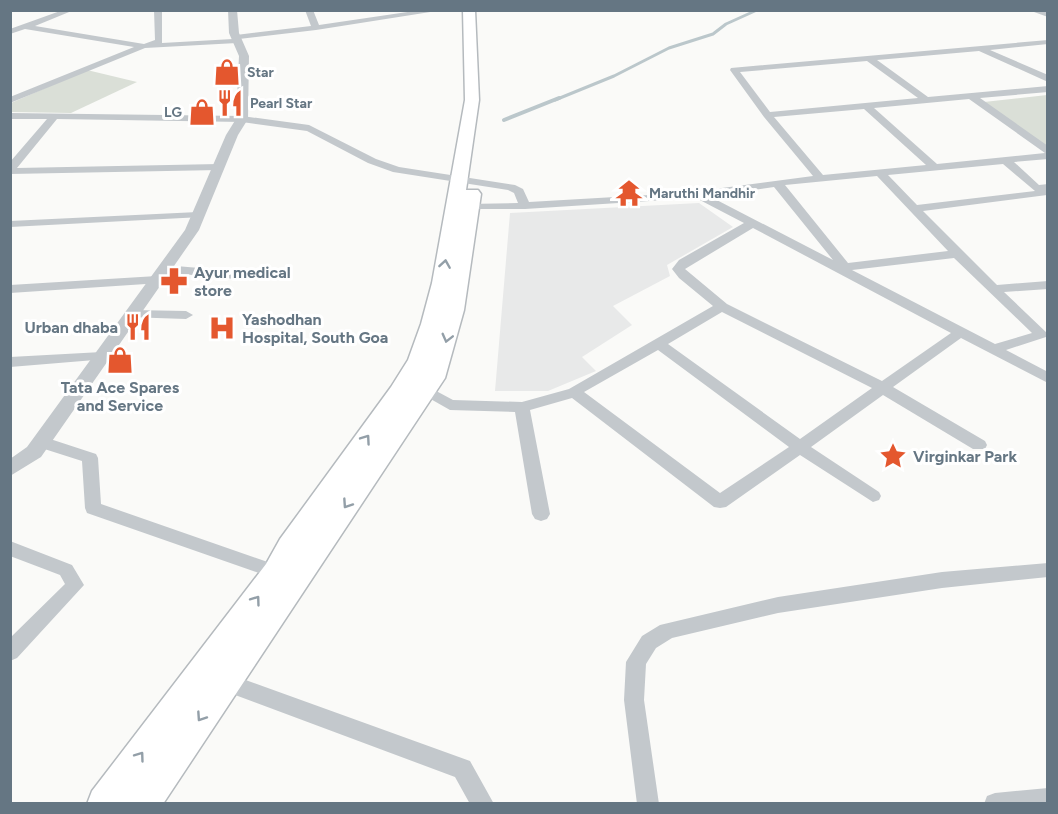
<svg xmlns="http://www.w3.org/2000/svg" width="1058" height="814" font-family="Figtree,sans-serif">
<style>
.built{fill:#e8e9e9}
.green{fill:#dadfd7}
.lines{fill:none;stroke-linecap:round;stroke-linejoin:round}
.stream-far1{stroke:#bbc7cb;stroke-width:3}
.stream{stroke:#bbc7cb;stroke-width:4}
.primary-casing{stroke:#b5babe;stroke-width:3}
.minor{fill:#c3c8cc;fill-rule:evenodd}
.tertiary{fill:#c3c8cc;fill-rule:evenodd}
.primary{fill:#fff;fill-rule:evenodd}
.oneway{stroke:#939fa8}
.labels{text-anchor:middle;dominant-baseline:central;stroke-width:6;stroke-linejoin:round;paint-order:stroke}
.far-poi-label{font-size:14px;font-weight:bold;fill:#657683;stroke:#fff;text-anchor:start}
.poi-label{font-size:16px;font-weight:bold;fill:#657683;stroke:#fff;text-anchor:start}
</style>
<rect width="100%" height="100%" fill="#fafaf8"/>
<path class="built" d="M 699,203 L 733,227 L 667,265 L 670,276 L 613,306 L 632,325 L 582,357 L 596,371 L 548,391 L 495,391 L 510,213 Z"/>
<g class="green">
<path d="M 87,70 L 137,82 L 71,113 L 11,112 L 11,103 Z"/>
<path d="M 1047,95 L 1047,147 L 984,102 Z"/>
</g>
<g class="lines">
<path class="stream-far1" d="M 555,100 L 614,76 L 669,48 L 713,34 L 726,24 L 757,10"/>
<path class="stream" d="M 504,120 L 559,98"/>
<defs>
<path id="primary" d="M 463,10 L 475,10 L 479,100 L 466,190 L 478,190 L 481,194 L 464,310 L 445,378 L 163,804 L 87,804 L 92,791 L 266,564 L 280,539 L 391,387 L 408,360 L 421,324 L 432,283 L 465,100 Z"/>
</defs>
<use href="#primary" class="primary-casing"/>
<g class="minor">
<path d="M 63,10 L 74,10 L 35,26 L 144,44 L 155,40 L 154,10 L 162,10 L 162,43 L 233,39 L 232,37 L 236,35 L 311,26 L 305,10 L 313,10 L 319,25 L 421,10 L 443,10 L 316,30 L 239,39 L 241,41 L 237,43 L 145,48 L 10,103 L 10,97 L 134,47 L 25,29 L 10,34 L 10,29 Z"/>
<path d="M 1034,10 L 1048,12 L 1048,17 L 1034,12 Z"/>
<path d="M 1048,40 L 1048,44 L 990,50 L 1048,75 L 1048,82 L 979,51 L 877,60 L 928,97 L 1048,86 L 1048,92 L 980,98 L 1048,146 L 1048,159 L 1014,162 L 1039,185 L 1048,184 L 1047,195 L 923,211 L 997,285 L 1048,281 L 1048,289 L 1004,292 L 1048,334 L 1046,337 L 1006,350 L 1048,372 L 1048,383 L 961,338 L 893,387 L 985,441 L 987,445 L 985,449 L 973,449 L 883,395 L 811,447 L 879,492 L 881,496 L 879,500 L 873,502 L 800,455 L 726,507 L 720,508 L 714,507 L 572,398 L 530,410 L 550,514 L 547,519 L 541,521 L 535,519 L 532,514 L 515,412 L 450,410 L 420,393 L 418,390 L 425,385 L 453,400 L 522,402 L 569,389 L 713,306 L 679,278 L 672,269 L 679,260 L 744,223 L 696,198 L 525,209 L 471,209 L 467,208 L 467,204 L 518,203 L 514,193 L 508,190 L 393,172 L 368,163 L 307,131 L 242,122 L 57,119 L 17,168 L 219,164 L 224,167 L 219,170 L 10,174 L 10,162 L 47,119 L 10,119 L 10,113 L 242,116 L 309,125 L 376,159 L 399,167 L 515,185 L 523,189 L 529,202 L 684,193 L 813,176 L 764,117 L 730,70 L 731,68 ZM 867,61 L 918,98 L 770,112 L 740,72 ZM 969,99 L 1045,153 L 937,164 L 874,108 ZM 864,109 L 926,165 L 823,175 L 774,117 ZM 1003,164 L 1035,191 L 917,205 L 888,175 ZM 877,176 L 948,251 L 848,263 L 785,185 ZM 774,187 L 833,260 L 709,196 ZM 753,228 L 951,333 L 882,381 L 727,304 L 685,269 ZM 954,258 L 1032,333 L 995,344 L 852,270 ZM 722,312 L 872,388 L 800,439 L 668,344 ZM 658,350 L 789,447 L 720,493 L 584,392 Z"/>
<path d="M 198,212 L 202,213 L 202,217 L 10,227 L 10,221 Z"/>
<path d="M 164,265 L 247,272 L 253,276 L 247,280 L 160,272 L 158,269 Z"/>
<path d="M 157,276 L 163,280 L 161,283 L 10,293 L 10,285 Z"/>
<path d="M 132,310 L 186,311 L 193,315 L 186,319 L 127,317 L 125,314 Z"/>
<path d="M 102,352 L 107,353 L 109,356 L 107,359 L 10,367 L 10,357 Z"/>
<path d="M 41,436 L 96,454 L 98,458 L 101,504 L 282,567 L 285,572 L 282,577 L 276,579 L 87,513 L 85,508 L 82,461 L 35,446 L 33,442 L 35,438 Z"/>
<path d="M 10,541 L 72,565 L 84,585 L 17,658 L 10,661 L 10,638 L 65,584 L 60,575 L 10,556 Z"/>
<path d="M 1048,563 L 1048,577 L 942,588 L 778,613 L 672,638 L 656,648 L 646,664 L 644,700 L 659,804 L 637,804 L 624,700 L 626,662 L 642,636 L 660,625 L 778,597 L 942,572 Z"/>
<path d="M 226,673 L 470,761 L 494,804 L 470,804 L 455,777 L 219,689 L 216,682 L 219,675 Z"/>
<path d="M 1048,788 L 1048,804 L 984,804 L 987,796 L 995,793 Z"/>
</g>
<path class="tertiary" d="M 228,10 L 237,10 L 239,33 L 249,56 L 248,119 L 238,135 L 199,230 L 41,457 L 10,476 L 10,459 L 27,447 L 185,230 L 226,135 L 236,119 L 239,56 L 229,33 Z"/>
<use href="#primary" class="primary"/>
</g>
<defs><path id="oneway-chevron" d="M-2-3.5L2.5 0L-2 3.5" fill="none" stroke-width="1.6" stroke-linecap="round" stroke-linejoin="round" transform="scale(1.5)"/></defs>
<g class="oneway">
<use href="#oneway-chevron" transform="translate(445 264) rotate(-81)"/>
<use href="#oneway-chevron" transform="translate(447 338) rotate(104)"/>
<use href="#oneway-chevron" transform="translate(366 439) rotate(-55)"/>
<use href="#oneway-chevron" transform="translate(347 504) rotate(124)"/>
<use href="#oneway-chevron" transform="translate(256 600) rotate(-54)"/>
<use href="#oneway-chevron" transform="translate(201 717) rotate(124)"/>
<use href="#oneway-chevron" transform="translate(140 756) rotate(-54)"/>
</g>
<defs>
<symbol id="shop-bare" viewBox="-9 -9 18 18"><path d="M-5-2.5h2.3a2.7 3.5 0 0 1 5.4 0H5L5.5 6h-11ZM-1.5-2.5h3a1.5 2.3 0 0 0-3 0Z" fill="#e4572e" stroke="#fff" stroke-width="2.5" paint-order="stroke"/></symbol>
<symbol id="restaurant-bare" viewBox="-9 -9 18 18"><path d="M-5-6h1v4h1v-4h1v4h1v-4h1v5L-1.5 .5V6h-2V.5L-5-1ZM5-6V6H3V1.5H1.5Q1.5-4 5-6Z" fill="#e4572e" stroke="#fff" stroke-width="2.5" paint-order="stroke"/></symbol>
<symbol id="temple-bare" viewBox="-9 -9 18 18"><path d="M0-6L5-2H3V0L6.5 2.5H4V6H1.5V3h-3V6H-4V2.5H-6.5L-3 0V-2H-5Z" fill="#e4572e" stroke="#fff" stroke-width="2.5" paint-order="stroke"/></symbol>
<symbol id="pharmacy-bare" viewBox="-9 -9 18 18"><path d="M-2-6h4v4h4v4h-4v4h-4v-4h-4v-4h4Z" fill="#e4572e" stroke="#fff" stroke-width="2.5" paint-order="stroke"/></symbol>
<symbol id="hospital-bare" viewBox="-9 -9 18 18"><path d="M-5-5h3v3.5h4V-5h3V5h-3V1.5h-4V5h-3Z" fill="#e4572e" stroke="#fff" stroke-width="2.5" paint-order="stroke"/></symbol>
<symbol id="sight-bare" viewBox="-9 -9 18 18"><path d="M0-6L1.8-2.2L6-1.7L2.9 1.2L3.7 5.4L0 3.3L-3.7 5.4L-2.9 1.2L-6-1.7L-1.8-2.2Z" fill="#e4572e" stroke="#fff" stroke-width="2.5" paint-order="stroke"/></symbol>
</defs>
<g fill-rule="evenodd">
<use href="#shop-bare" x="208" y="53" width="38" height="38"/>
<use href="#restaurant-bare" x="211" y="84" width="38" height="38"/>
<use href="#shop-bare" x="183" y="93" width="38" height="38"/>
<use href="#temple-bare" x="610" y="174" width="38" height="38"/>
<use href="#pharmacy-bare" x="155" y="262" width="38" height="38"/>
<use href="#restaurant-bare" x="119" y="308" width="38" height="38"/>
<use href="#hospital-bare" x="203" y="309" width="38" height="38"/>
<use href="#shop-bare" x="101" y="341" width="38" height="38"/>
<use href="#sight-bare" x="874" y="437" width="38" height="38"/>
</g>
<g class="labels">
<g class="far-poi-label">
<text x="247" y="72">Star</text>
<text x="250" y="103">Pearl Star</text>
<text x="182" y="112" text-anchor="end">LG</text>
<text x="649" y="193">Maruthi Mandhir</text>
</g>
<g class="poi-label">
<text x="194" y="272">Ayur medical<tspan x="194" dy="18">store</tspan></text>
<text x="242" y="319">Yashodhan<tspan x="242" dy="18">Hospital, South Goa</tspan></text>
<text x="118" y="327" text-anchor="end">Urban dhaba</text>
<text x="120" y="387" text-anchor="middle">Tata Ace Spares<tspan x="120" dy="18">and Service</tspan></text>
<text x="913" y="456">Virginkar Park</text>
</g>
</g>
<rect width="1058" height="814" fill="none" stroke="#657683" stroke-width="24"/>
</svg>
